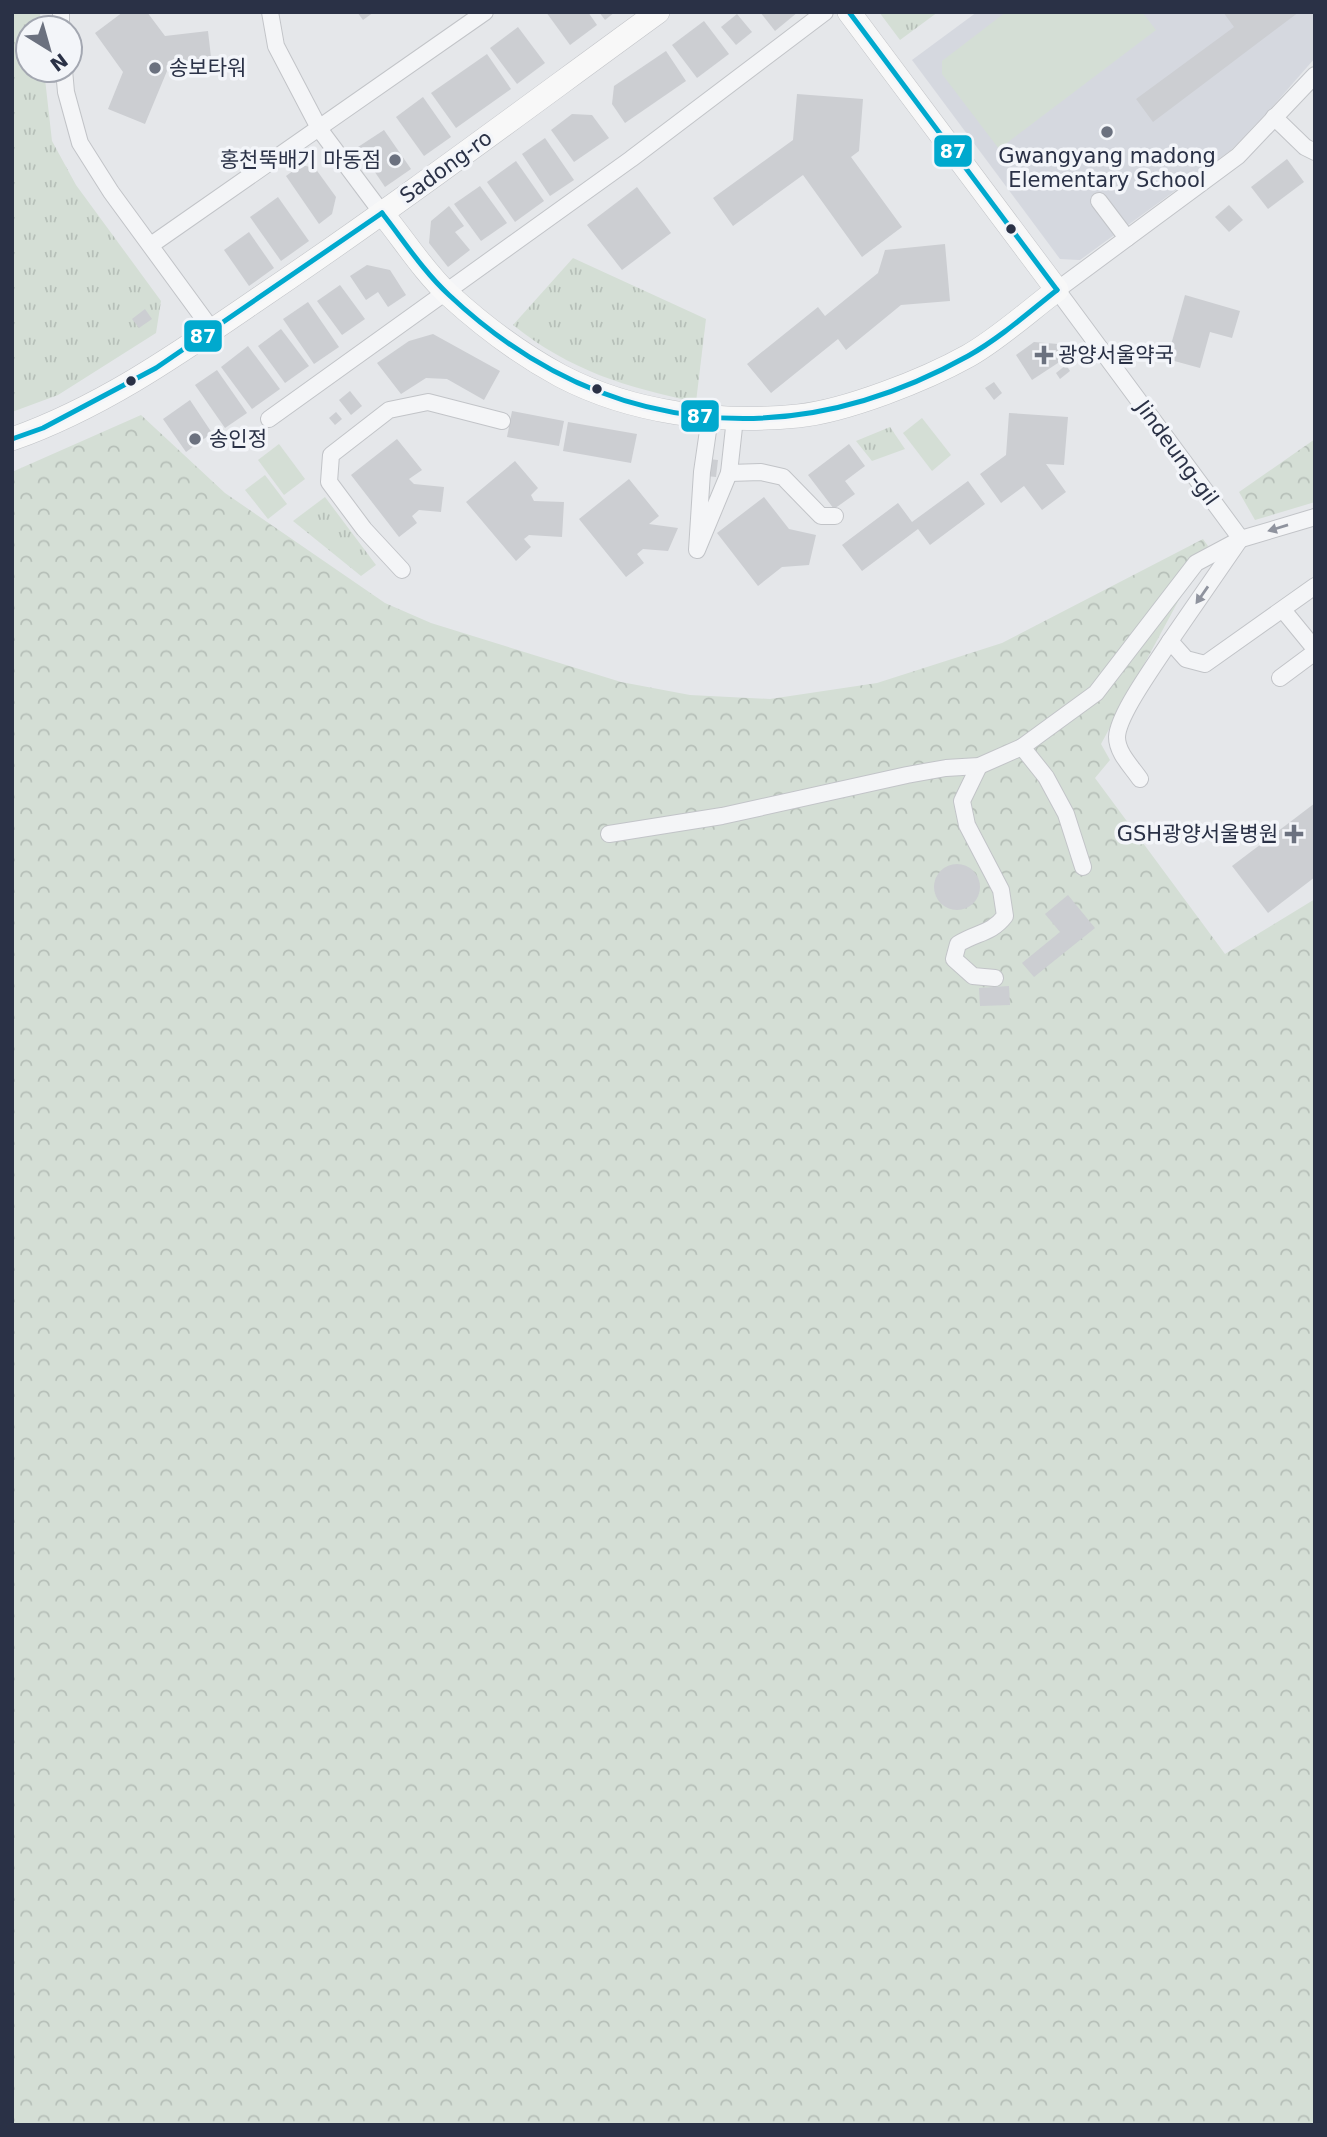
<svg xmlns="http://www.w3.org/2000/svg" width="1327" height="2137" font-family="'DejaVu Sans','Noto Sans KR',sans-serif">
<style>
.built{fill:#d5d8df}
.forest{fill:url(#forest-crowns)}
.park{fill:url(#park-tufts)}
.pitch{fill:#d4ded5}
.building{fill:#ccced2}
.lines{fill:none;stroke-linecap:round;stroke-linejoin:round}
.street-casing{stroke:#c2c4c8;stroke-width:18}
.secondary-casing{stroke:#c2c4c8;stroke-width:24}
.street{stroke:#f4f5f7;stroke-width:16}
.secondary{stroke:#f8f8f8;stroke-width:23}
.bus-1-casing{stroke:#f3f5f9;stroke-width:10}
.bus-1{stroke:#00a9ce;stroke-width:5}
.oneway{fill:#8f939e}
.poi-dot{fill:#6b717f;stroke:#f3f5f9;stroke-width:2.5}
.bus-dot{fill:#2a3146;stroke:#f3f5f9;stroke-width:2.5}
.labels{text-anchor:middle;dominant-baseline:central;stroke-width:7;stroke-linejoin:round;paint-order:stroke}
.poi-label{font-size:21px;fill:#2a3146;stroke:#f3f5f9;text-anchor:start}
.street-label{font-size:21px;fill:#2a3146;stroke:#f3f5f9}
.line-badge{stroke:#f3f5f9;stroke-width:2.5}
.badge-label{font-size:19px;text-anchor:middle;font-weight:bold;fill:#fff}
</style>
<defs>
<pattern id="forest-crowns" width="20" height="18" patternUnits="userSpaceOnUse" patternTransform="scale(1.75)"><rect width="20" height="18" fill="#d4ded5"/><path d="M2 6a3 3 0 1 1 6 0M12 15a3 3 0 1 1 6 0" fill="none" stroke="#b6bfb8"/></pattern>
<pattern id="park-tufts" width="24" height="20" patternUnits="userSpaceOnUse" patternTransform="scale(1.75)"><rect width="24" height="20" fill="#d4ded5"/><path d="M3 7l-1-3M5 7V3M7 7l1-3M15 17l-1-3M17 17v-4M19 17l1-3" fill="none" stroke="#b6bfb8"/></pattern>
</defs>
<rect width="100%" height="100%" fill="#e5e7ea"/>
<path class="built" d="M 977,12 L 1315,12 L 1315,58 L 1266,114 L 1231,150 L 1080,260 L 1060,259 L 912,60 Z"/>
<g class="forest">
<path d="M 141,415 L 225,493 L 385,603 L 431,623 L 621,682 L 690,695 L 770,699 L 877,683 L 1002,643 L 1203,539 L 1208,546 L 1101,744 L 1110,760 L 1095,778 L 1225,954 L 1315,899 L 1315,2125 L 12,2125 L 12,472 Z"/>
<path d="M 1315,439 L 1315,502 L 1255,520 L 1239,492 Z"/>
</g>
<g class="park">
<path d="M 12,12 L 40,12 L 41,28 L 28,28 L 28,70 L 44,70 L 52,141 L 76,185 L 161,301 L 156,333 L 58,395 L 12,412 Z"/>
<path d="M 879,12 L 938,12 L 900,40 Z"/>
<path d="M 573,258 L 706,319 L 696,402 C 625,387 571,371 513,325 Z"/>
<path d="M 890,427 L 905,449 L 872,461 L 856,441 Z"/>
<path d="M 325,497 L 376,565 L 361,576 L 293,521 Z"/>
</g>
<g class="pitch">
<path d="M 1006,12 L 1142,12 L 1156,30 L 999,149 L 942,74 L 942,61 Z"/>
<path d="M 922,418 L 951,455 L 932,471 L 903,433 Z"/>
<path d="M 279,444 L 305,479 L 284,495 L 258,460 Z"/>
<path d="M 265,475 L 287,504 L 268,519 L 245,490 Z"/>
</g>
<g class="building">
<path d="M 123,12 L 147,12 L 165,36 L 208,31 L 212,66 L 167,71 L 145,124 L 108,109 L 123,72 L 95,33 Z"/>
<path d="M 357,12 L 374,12 L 363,20 Z"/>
<path d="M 546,12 L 588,12 L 597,25 L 570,45 Z"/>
<path d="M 599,12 L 615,12 L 605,20 Z"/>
<path d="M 760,12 L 798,12 L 775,31 Z"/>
<path d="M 1223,12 L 1299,12 L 1153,122 L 1136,99 L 1234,27 Z"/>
<path d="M 737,14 L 752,32 L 736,45 L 721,27 Z"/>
<path d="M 704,21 L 729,54 L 697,78 L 672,45 Z"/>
<path d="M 518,27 L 545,63 L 517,84 L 490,48 Z"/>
<path d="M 666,51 L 686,81 L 625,123 L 612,104 L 614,86 Z"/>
<path d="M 487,54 L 511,89 L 456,128 L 431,93 Z"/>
<path d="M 797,94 L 863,99 L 859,151 L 851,157 L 902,227 L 862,257 L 803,175 L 733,226 L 713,198 L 793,140 Z"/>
<path d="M 423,97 L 451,137 L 424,156 L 396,117 Z"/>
<path d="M 572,114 L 592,115 L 609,138 L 574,162 L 551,130 Z"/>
<path d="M 384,130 L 411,169 L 385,187 L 358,147 Z"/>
<path d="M 545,138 L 574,180 L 550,196 L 522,154 Z"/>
<path d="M 1287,159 L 1304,182 L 1268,209 L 1251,187 Z"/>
<path d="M 516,161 L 544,201 L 515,222 L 487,182 Z"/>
<path d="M 301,165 L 315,168 L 336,197 L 332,214 L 319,224 L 286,176 Z"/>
<path d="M 480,186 L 507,223 L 481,241 L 454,204 Z"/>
<path d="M 637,187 L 671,233 L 622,270 L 587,225 Z"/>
<path d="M 278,197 L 309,241 L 281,261 L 250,217 Z"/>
<path d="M 1229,205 L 1243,220 L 1229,232 L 1215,217 Z"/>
<path d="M 449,206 L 464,226 L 455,232 L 470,250 L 448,267 L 429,243 L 431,221 Z"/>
<path d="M 249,232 L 274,268 L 249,286 L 224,250 Z"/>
<path d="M 945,244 L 950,301 L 901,305 L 846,350 L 838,339 L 771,393 L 747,364 L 818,307 L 825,316 L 878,273 L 885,250 Z"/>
<path d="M 367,265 L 390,270 L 406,295 L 388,307 L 378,292 L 366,300 L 350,276 Z"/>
<path d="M 340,285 L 365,319 L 342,335 L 317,301 Z"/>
<path d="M 1185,295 L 1240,311 L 1232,338 L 1210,332 L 1200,368 L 1167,359 Z"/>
<path d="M 308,302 L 339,347 L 314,364 L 283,319 Z"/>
<path d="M 145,309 L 152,319 L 139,328 L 132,319 Z"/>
<path d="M 281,329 L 309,366 L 285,383 L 258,346 Z"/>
<path d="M 433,334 L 500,371 L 484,400 L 447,379 L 426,378 L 401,394 L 377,363 L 409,341 Z"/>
<path d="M 1034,342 L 1058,344 L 1067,357 L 1032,380 L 1016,355 Z"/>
<path d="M 248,346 L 280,389 L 252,409 L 221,367 Z"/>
<path d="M 1066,365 L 1070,371 L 1060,379 L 1056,373 Z"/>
<path d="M 217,370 L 247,413 L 225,428 L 195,385 Z"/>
<path d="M 994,382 L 1002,393 L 994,400 L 985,388 Z"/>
<path d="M 350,391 L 362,406 L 351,415 L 339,400 Z"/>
<path d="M 190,400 L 212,433 L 186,452 L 163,419 Z"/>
<path d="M 512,411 L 564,421 L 559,446 L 507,437 Z"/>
<path d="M 336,412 L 342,419 L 335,425 L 329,418 Z"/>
<path d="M 1009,413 L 1068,417 L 1064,465 L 1046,464 L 1066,492 L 1042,510 L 1024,486 L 1001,503 L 980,474 L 1006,455 Z"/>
<path d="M 568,422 L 637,434 L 631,463 L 563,451 Z"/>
<path d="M 397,439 L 422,470 L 409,479 L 414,484 L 444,487 L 441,512 L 419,510 L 412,516 L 417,523 L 399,537 L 351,475 Z"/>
<path d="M 849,444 L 865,466 L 845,481 L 855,494 L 834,509 L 808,475 Z"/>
<path d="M 708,459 L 718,460 L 716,477 L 706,476 Z"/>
<path d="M 515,461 L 538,488 L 531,495 L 534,501 L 564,502 L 562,537 L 529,535 L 524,539 L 531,547 L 516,561 L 466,502 Z"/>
<path d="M 629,479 L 659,516 L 649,524 L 678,528 L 668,551 L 643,549 L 637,554 L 644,563 L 626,577 L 579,519 Z"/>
<path d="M 968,481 L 985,504 L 930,545 L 918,529 L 862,571 L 842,545 L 898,503 L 912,522 Z"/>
<path d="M 764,497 L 789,529 L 816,535 L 809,565 L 782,567 L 758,586 L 717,533 Z"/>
<path d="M 1315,803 L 1315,877 L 1268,913 L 1232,866 Z"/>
<circle cx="957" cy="887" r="23"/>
<path d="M 1068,895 L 1095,928 L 1034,977 L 1022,963 L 1060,932 L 1045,914 Z"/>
<path d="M 1009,986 L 1010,1005 L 980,1006 L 979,988 Z"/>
</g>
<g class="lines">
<defs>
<g id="street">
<path d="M 61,12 L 61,28"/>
<path d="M 270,12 L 276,46 L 320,130 L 382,213"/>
<path d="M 64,70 L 66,92 L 80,143 L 111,192 L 212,330"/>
<path d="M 1274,117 L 1305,147 L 1315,152"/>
<path d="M 1099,201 L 1127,238"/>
<path d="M 151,245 L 485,12"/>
<path d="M 710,417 L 702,472 L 697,550 L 729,473 L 735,418"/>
<path d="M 269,419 L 631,159 L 825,12"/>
<path d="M 729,473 L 761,472 L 783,477 L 821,516 L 835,516"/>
<path d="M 1241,539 L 1057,290 L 1238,156 L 1315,75"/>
<path d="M 1239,541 L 1170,641 L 1186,659 L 1205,664 L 1315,586"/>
<path d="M 402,570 L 364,529 L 329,482 L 331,455 L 389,410 L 428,402 L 502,421"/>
<path d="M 1283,610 L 1315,649"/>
<path d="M 1280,678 L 1315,652"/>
<path d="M 979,766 L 962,801 L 967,825 L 1001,890 L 1005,916 C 991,934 977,932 958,944 L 954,959 L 973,976 L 995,978"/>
<path d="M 1140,779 C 1132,767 1117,753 1117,737 C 1118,714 1157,662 1170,641"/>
<path d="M 609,834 L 722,816 L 907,775 L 946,768 L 979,766 L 1022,747"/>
<path d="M 1083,867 L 1066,814 L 1046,777 L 1022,747 L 1096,693 L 1196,563 L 1241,539 L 1315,517"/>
</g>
<g id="secondary">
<path d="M 382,213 C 404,240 424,272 449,295 C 483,326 520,354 561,376 C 632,413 719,424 798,416 C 846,411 925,380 968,356 C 997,340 1029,311 1057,290 L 849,12"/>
<path d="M 12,439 C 103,407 182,351 261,297 C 396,206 526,108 658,12"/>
</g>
</defs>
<use href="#street" class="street-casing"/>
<use href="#secondary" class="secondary-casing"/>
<use href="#street" class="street"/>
<use href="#secondary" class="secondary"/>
<defs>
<g id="bus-1">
<path d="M 849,12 L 1057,290"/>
<path d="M 382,213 C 404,241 423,271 449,295 C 599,436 788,456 968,356 C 1000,338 1028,313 1057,290"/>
<path d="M 12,439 L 43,428 L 156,368 L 382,213"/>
</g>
</defs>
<use href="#bus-1" class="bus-1-casing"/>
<use href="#bus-1" class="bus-1"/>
</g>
<defs><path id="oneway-solid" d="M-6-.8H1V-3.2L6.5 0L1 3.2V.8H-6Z" transform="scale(1.75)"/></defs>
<g class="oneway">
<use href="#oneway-solid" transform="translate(1278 528) rotate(163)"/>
<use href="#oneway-solid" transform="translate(1202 595) rotate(125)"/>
</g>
<g class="poi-dot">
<circle cx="155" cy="68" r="7"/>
<circle cx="1107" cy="132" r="7"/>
<circle cx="395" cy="160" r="7"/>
<path d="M1040.5 344.5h7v7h7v7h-7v7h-7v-7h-7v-7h7z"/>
<circle cx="195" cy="439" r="7"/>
<path d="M1290.5 823.5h7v7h7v7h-7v7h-7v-7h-7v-7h7z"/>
</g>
<g class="bus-dot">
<circle cx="1011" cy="229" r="6"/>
<circle cx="131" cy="381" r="6"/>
<circle cx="597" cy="389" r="6"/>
</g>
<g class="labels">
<g class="poi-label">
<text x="169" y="68">송보타워</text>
<text x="1107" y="156" text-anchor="middle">Gwangyang madong<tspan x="1107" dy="24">Elementary School</tspan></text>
<text x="381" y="160" text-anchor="end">홍천뚝배기 마동점</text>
<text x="1058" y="355">광양서울약국</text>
<text x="209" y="439">송인정</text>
<text x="1278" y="834" text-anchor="end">GSH광양서울병원</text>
</g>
<g class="street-label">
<text transform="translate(446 167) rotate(-36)">Sadong-ro</text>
<text transform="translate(1177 453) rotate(54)">Jindeung-gil</text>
</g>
</g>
<g class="line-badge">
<rect x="933" y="134" width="40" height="34" rx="7" fill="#00a9ce"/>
<rect x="183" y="319" width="40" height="34" rx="7" fill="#00a9ce"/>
<rect x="680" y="399" width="40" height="34" rx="7" fill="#00a9ce"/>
</g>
<g class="badge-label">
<text x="953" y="158">87</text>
<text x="203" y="343">87</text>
<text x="700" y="423">87</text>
</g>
<rect width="1327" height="2137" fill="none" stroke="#2a3146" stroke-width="28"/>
<g transform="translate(49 49) rotate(143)"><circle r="33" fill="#f3f5f9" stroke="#a3a7b1" stroke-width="2"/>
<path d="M0-5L12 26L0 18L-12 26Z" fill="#6b717f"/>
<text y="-10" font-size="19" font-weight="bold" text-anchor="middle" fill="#2a3146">N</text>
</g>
</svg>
